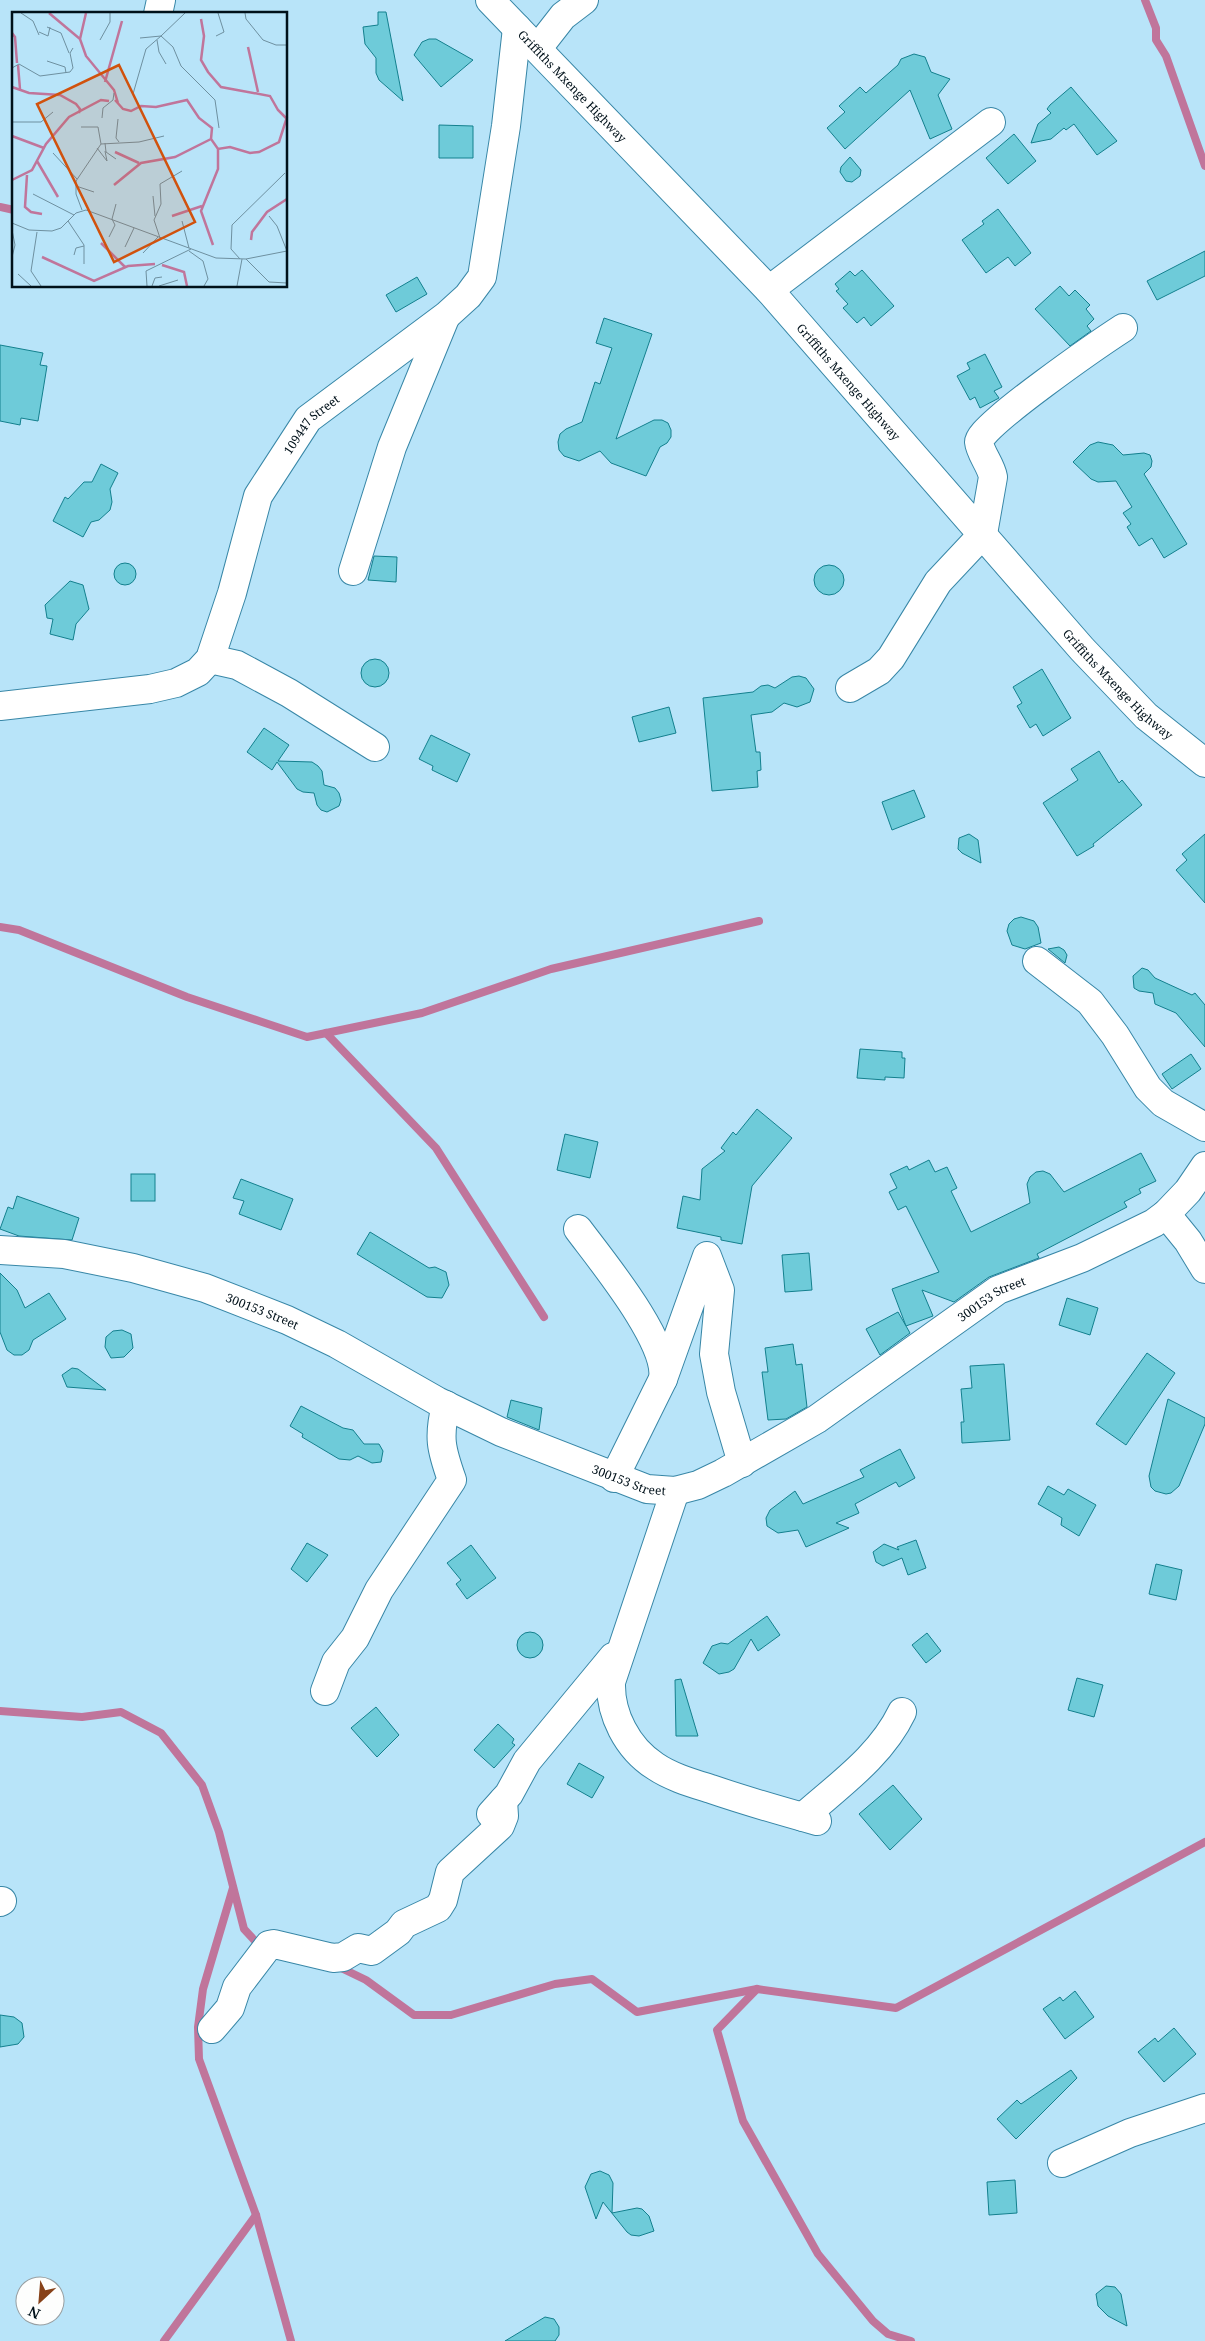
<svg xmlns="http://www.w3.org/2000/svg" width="1205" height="2341" font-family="'Noto Serif',serif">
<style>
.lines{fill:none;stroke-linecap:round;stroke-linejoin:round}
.stream{stroke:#c0759b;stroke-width:8}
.building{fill:#6ecbd9;stroke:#13808e}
.minor-casing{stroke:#3887a7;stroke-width:30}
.tertiary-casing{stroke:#3887a7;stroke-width:30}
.minor{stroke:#fff;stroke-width:28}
.tertiary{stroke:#fff;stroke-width:28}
.labels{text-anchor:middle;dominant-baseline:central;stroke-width:4.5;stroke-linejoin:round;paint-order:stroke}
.street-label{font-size:12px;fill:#00111a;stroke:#fdfefd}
.inset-river{fill:none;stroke:#c0759b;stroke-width:2.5}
.inset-road{fill:none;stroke:#6e90a0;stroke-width:1}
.view{fill:#d1520d;fill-opacity:0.15;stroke:#d1520d;stroke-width:2.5}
.inset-edge{fill:none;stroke:#00111a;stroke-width:2.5}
</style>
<rect width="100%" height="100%" fill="#b8e4f9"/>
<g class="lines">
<g class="stream">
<path d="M 1145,0 L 1156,28 L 1156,40 L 1166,56 L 1205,166"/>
<path d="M 0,207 L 14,210"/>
<path d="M 0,927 L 19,930 L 187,997 L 307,1037 L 422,1013 L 551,969 L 759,921"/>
<path d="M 326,1033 L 436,1148 L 544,1317"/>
<path d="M 0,1711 L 82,1717 L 121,1712 L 161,1733 L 202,1785 L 219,1832 L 244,1929 L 257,1943 L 264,1944"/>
<path d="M 233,1888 L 203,1989 L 198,2027 L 199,2059 L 256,2215 L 291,2341"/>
<path d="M 337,1966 L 366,1980 L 414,2015 L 451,2015 L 555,1984 L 592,1979 L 637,2012 L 757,1989 L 896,2008 L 1205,1842"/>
<path d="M 757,1989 L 717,2030 L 743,2121 L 818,2254 L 873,2321 L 888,2334 L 911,2341"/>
<path d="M 164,2341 L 256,2215"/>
</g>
</g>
<g class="building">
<path d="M 378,12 L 386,12 L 403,101 L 379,80 L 376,73 L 376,58 L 365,44 L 363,27 L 378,25 Z"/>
<path d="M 429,39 L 436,39 L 473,60 L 441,87 L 414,55 L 422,42 Z"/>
<path d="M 914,54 L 925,57 L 931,72 L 950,79 L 938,95 L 952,129 L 930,139 L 910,90 L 845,149 L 827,128 L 845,112 L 839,106 L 860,87 L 866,93 L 898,65 L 901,59 Z"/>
<path d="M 1071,87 L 1117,141 L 1097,155 L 1074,124 L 1066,130 L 1064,128 L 1051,139 L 1031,143 L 1038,124 L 1051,113 L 1047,109 L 1050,105 Z"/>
<path d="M 439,125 L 473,126 L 473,158 L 439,158 Z"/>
<path d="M 1014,134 L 1036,161 L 1008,184 L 986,158 Z"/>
<path d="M 850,157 L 861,170 L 860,176 L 852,182 L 846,181 L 840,172 L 841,167 Z"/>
<path d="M 998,209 L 1031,253 L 1015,266 L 1008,257 L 986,273 L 962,240 L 984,224 L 982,221 Z"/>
<path d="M 1205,251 L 1205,276 L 1157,300 L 1147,281 Z"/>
<path d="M 862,270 L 894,306 L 871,326 L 864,317 L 857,323 L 843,308 L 848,304 L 836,291 L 839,289 L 835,284 L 850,271 L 855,276 Z"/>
<path d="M 417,277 L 427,294 L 396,312 L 386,295 Z"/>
<path d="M 1060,286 L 1069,296 L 1075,290 L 1090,305 L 1086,309 L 1094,319 L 1087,326 L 1091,331 L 1070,346 L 1035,309 Z"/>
<path d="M 604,318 L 652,334 L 616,439 L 654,420 L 662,420 L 668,423 L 671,430 L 671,437 L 667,443 L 660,447 L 646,476 L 611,463 L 600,451 L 579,461 L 564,456 L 559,450 L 558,442 L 560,434 L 566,429 L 582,422 L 595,382 L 600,384 L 612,348 L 596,343 Z"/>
<path d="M 0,345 L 43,353 L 40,365 L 47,366 L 38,421 L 21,418 L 20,425 L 0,421 Z"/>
<path d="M 985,354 L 1002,387 L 994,391 L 999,398 L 980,408 L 975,397 L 970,400 L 957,376 L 970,369 L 967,363 Z"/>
<path d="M 1098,442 L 1113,445 L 1123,455 L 1144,453 L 1150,455 L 1152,461 L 1151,467 L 1144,474 L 1187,544 L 1164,558 L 1152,538 L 1139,546 L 1127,527 L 1131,524 L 1123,513 L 1132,507 L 1116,481 L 1098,482 L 1091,479 L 1073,462 L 1090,445 Z"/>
<path d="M 101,464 L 118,473 L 110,489 L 112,502 L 110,510 L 99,520 L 91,522 L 83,537 L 53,521 L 65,497 L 68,499 L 84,482 L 92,482 Z"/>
<path d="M 374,556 L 397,557 L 396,582 L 368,580 Z"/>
<circle cx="125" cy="574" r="11"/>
<circle cx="829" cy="580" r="15"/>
<path d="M 70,581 L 83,585 L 89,609 L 76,624 L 73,640 L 50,634 L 53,619 L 47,618 L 45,605 Z"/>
<circle cx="375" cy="673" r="14"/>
<path d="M 1042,669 L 1071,718 L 1043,736 L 1036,724 L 1030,728 L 1017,706 L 1022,703 L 1013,687 Z"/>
<path d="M 799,676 L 806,678 L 814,689 L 810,702 L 797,707 L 784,703 L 772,712 L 751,715 L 756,752 L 760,752 L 761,770 L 757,771 L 758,787 L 712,791 L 703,698 L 753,692 L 761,686 L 768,685 L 775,688 L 792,677 Z"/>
<path d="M 669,707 L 676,733 L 639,742 L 632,717 Z"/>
<path d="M 264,728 L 289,745 L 278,761 L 312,762 L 318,766 L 322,771 L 324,785 L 335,788 L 339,793 L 341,800 L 339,806 L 327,812 L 321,810 L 317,805 L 314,793 L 303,792 L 297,789 L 277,762 L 272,770 L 247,752 Z"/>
<path d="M 431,735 L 470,754 L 457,782 L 432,770 L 433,766 L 419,759 Z"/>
<path d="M 1099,751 L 1119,783 L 1122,780 L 1142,805 L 1093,844 L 1094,846 L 1077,856 L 1043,803 L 1078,780 L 1071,769 Z"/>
<path d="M 914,790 L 925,817 L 892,830 L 882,802 Z"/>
<path d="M 969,834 L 978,840 L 981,863 L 962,853 L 958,849 L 959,838 Z"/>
<path d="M 1205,834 L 1205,903 L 1176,870 L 1187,860 L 1182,854 Z"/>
<path d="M 1021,917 L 1034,921 L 1038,927 L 1041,943 L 1025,949 L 1012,945 L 1007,931 L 1009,924 L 1014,919 Z"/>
<path d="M 1059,947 L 1064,950 L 1067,955 L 1065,963 L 1048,949 Z"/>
<path d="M 1142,968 L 1148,970 L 1155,978 L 1192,995 L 1195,993 L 1205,1005 L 1205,1047 L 1176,1013 L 1155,1004 L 1153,993 L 1139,991 L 1134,988 L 1133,976 Z"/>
<path d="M 860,1049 L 902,1052 L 902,1058 L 905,1058 L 904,1078 L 885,1077 L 885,1080 L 857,1078 Z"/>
<path d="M 1191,1054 L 1201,1069 L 1172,1089 L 1162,1074 Z"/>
<path d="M 757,1109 L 792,1138 L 752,1186 L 742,1244 L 721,1240 L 721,1237 L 677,1228 L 683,1196 L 700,1200 L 702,1169 L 725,1151 L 721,1148 L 733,1132 L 736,1135 Z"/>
<path d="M 565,1134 L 598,1142 L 590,1178 L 557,1170 Z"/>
<path d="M 1141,1153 L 1156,1181 L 1139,1189 L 1141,1193 L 1124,1202 L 1127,1207 L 1037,1254 L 1039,1258 L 989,1277 L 954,1302 L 922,1290 L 933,1316 L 906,1326 L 892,1289 L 939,1272 L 906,1206 L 898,1210 L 889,1192 L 897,1188 L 890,1174 L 907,1166 L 909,1170 L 929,1160 L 935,1172 L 947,1167 L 957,1188 L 951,1191 L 971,1232 L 1030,1203 L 1027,1184 L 1030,1177 L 1036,1172 L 1043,1171 L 1050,1174 L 1064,1192 Z"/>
<rect x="131" y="1174" width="24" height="27"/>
<path d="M 241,1179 L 293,1199 L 281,1230 L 239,1214 L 244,1201 L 233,1198 Z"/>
<path d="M 17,1196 L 79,1218 L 72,1240 L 19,1236 L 0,1229 L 8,1207 L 13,1209 Z"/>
<path d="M 370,1232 L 429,1268 L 435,1267 L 446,1272 L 449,1285 L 442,1298 L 427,1297 L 357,1254 Z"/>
<path d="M 809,1253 L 812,1290 L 785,1292 L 782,1255 Z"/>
<path d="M 0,1273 L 17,1290 L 25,1308 L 49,1293 L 66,1319 L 33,1340 L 29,1350 L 22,1355 L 14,1355 L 7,1350 L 0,1332 Z"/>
<path d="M 1067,1298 L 1098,1308 L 1090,1335 L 1059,1325 Z"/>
<path d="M 898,1312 L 910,1333 L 880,1355 L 866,1329 Z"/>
<path d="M 122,1330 L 131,1334 L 133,1348 L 124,1357 L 111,1358 L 105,1347 L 106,1337 L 113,1331 Z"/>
<path d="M 793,1344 L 796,1365 L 802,1364 L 807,1407 L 786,1419 L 768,1420 L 762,1372 L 768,1372 L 765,1348 Z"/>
<path d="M 1147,1353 L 1175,1373 L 1126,1445 L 1096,1424 Z"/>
<path d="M 1004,1364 L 1010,1440 L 962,1443 L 961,1422 L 964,1422 L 961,1389 L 972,1388 L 970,1366 Z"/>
<path d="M 72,1368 L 78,1369 L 106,1390 L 67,1387 L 62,1375 Z"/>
<path d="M 1168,1399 L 1205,1418 L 1205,1424 L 1179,1486 L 1171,1493 L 1166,1494 L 1155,1491 L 1151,1487 L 1149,1476 Z"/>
<path d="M 511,1400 L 542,1408 L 539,1430 L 507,1417 Z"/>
<path d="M 301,1406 L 343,1428 L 353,1430 L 364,1444 L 379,1444 L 383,1451 L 381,1462 L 372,1463 L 358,1456 L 350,1460 L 339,1459 L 302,1437 L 303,1434 L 290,1426 Z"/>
<path d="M 900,1449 L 915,1478 L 899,1487 L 896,1482 L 855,1504 L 859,1513 L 836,1523 L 849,1528 L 806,1547 L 798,1530 L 778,1533 L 767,1526 L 766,1518 L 770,1510 L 795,1491 L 803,1504 L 864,1477 L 860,1470 Z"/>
<path d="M 1048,1486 L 1064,1495 L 1068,1489 L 1096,1505 L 1079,1536 L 1061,1525 L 1062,1518 L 1038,1504 Z"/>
<path d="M 916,1540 L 926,1568 L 908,1575 L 902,1558 L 883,1566 L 876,1562 L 873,1552 L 884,1544 L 899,1550 L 897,1547 Z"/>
<path d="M 307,1543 L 328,1555 L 307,1582 L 291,1569 Z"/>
<path d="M 471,1545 L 496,1578 L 467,1599 L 456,1584 L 461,1580 L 447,1563 Z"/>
<path d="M 1156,1564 L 1182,1570 L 1176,1600 L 1149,1594 Z"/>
<path d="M 767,1616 L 780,1635 L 758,1651 L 751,1639 L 734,1669 L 729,1672 L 719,1674 L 703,1663 L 712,1646 L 721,1643 L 728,1644 Z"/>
<circle cx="530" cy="1645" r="13"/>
<path d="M 927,1633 L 941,1651 L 926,1663 L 912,1645 Z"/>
<path d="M 1077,1678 L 1103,1685 L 1094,1717 L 1068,1710 Z"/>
<path d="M 681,1679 L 698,1736 L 676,1736 L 675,1680 Z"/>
<path d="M 376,1707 L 399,1735 L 377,1757 L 351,1728 Z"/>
<path d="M 498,1724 L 514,1739 L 512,1743 L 515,1745 L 494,1768 L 474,1750 Z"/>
<path d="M 579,1763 L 604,1777 L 592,1798 L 567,1784 Z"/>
<path d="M 893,1785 L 922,1819 L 890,1850 L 859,1814 Z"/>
<path d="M 1075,1991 L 1094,2017 L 1065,2039 L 1043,2009 L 1060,1997 L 1063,2001 Z"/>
<path d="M 0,2015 L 14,2017 L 22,2023 L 24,2037 L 18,2044 L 0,2047 Z"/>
<path d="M 1174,2028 L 1196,2054 L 1164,2082 L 1138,2052 L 1155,2038 L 1158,2042 Z"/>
<path d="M 1071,2070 L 1077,2078 L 1016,2139 L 997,2119 L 1017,2100 L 1021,2104 Z"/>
<path d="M 600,2171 L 609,2175 L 613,2183 L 612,2213 L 637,2208 L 642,2209 L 649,2216 L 654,2231 L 639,2236 L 631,2235 L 627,2232 L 603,2202 L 596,2219 L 585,2187 L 591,2174 Z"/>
<path d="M 1015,2180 L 1017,2213 L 989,2215 L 987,2182 Z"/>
<path d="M 1106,2286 L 1115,2287 L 1121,2294 L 1127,2326 L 1108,2316 L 1098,2306 L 1096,2294 Z"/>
<path d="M 545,2317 L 554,2319 L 559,2327 L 559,2335 L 555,2341 L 505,2341 Z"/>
</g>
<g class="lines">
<defs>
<g id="minor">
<path d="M 158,14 L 161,0"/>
<path d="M 538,48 L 563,16 L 584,0"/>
<path d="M 769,290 L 991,122"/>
<path d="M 353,571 L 392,447 L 445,318"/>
<path d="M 210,659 L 237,665 L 289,693 L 375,747"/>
<path d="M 850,688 L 879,671 L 891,658 L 938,582 L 983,534 L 993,477 C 991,465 980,453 979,442 C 979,426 1103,341 1123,328"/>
<path id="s1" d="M 0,706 L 150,689 L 176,683 L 198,672 L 210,659 L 232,593 L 258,496 L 308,419 L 446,316 L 468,296 L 482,277 L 506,126 L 517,28"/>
<path d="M 1037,961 L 1090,1002 L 1115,1035 L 1148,1088 L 1163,1103 L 1205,1127"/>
<path d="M 1166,1214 L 1188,1241 L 1205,1269"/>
<path d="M 578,1229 C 601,1260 669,1342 663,1379 L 614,1478"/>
<path id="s2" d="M 0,1250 L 64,1254 L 133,1268 L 205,1288 L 287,1320 L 337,1344 L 437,1401 L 501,1432 L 647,1489 L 675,1491 L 698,1485 L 723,1473 L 817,1419 L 998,1290 L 1082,1258 L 1154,1223 L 1166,1214 L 1188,1191 L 1205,1166"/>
<path d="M 663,1379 L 707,1256 L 720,1290 L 714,1354 L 721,1392 L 742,1463"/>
<path d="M 675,1491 L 611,1682 C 610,1714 627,1748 655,1766 C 671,1777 692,1783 711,1789 C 746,1801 781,1811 817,1821"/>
<path d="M 325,1691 L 336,1662 L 355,1638 L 379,1590 L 452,1480 C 441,1449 438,1437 446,1405"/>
<path d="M 491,1814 L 509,1794 L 527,1761 L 613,1657"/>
<path d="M 803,1817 C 839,1785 881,1756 902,1712"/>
<path d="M 0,1902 L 2,1901"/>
<path d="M 212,2029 L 230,2008 L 237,1987 L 269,1945 L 274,1944 L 333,1958 L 343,1957 L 358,1948 L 372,1951 L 398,1932 L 404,1924 L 438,1908 L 443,1900 L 450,1872 L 500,1826 L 504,1816 L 503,1801"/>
<path d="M 1062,2163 L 1130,2133 L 1205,2108"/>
</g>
<g id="tertiary">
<path id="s3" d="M 490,0 L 769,290 L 1082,649 L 1146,716 L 1205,763"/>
</g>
</defs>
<use href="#minor" class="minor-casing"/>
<use href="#tertiary" class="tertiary-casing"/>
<use href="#minor" class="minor"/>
<use href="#tertiary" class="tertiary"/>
</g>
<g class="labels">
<g class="street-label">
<text stroke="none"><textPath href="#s3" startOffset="119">Griffiths Mxenge Highway</textPath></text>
<text stroke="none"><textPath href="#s3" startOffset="524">Griffiths Mxenge Highway</textPath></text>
<text stroke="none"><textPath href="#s1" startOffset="480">109447 Street</textPath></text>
<text stroke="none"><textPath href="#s3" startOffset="929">Griffiths Mxenge Highway</textPath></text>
<text stroke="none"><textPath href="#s2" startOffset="1096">300153 Street</textPath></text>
<text stroke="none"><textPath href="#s2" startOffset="271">300153 Street</textPath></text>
<text stroke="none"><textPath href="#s2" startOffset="676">300153 Street</textPath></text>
</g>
</g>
<g transform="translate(12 12)">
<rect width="275" height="275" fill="#b8e4f9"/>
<path class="inset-river" d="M 37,1 L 68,27 L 74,44 L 102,78 L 106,91M 189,7 L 192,24 L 189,48 L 196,60 L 209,75 L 258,84 L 266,98 L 274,106M 0,21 L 3,25 L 5,51M 68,27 L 74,1M 236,35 L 246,80M 6,53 L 8,77M 93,70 L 110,9M 0,75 L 17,81 L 48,83 L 64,92 L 68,97 L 67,101M 103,88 L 111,97 L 119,99 L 129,94 L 144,95 L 175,88 L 187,106 L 200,116 L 199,127 L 206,137 L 218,135 L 238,141 L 247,140 L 267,130 L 275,105M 0,124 L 32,136M 103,140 L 127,151M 25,149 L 46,185M 15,163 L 13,195 L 19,200 L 30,202M 0,168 L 20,158 L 34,132 L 57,105 L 89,88 L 97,89M 102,173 L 129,151 L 163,145 L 199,127M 160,204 L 190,194M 239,228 L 240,220 L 255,200 L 275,187M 89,231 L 113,255M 201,233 L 189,199 L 206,157 L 206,137M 30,245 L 82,269 L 116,254 L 143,252M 150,253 L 172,260 L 175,274"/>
<path class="inset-road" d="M 9,1 L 21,9 L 27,23M 173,1 L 149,24 L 161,35 L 169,54 L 203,88 L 207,116M 233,1 L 234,7 L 251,28 L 264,33 L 275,33M 35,15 L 49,21 L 57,41M 27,20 L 36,24 L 38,15M 204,24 L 212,20 L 206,1M 128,26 L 149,24M 88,28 L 98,10 L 98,1M 145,28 L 147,40 L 154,52M 35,49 L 53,55 L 54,61M 0,56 L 7,52 L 28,64 L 58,60 L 61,56 L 58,41 L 61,36M 121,82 L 134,37 L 149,24M 90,106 L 91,96 L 101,88 L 102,81M 106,107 L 104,126 L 107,130M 0,110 L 29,110 L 41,100M 69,115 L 86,115 L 89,132M 93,131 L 94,140 L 104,147M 85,136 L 95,149 L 93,139M 41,141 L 65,167M 64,174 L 82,180M 21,182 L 62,203M 141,184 L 143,204M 70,198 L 64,182 L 64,169 L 89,132 L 127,130 L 152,124M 257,204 L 265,214 L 275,239M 56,209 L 72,233 L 72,252M 170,209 L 177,236M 0,211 L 17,218 L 40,219 L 49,216 L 64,201 L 74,198 L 204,246 L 234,247 L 275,239M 0,218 L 3,233 L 0,245M 25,220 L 19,259 L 29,274M 97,225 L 103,213 L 100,207 L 104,192M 148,226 L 142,208 L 149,192 L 148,172 L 170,159M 113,235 L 122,216M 177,239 L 191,249 L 196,267 L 192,274M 131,241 L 146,225M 62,243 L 64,236 L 72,234M 228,247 L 219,237 L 220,213 L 273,161M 234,247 L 257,270 L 275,271M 6,262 L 19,274M 135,274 L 134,259 L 179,237M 140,274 L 143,266 L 150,265M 147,274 L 166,268M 225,274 L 230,247"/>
<path class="view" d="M 107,53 L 183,210 L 102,250 L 25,92 Z"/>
<rect width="275" height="275" class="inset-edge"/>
</g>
<g transform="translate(40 2301) rotate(206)"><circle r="24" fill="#fdfefd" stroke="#989fa2"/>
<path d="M0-4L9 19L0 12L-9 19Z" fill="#874219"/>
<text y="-8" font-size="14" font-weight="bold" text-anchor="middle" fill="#00111a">N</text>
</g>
</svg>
